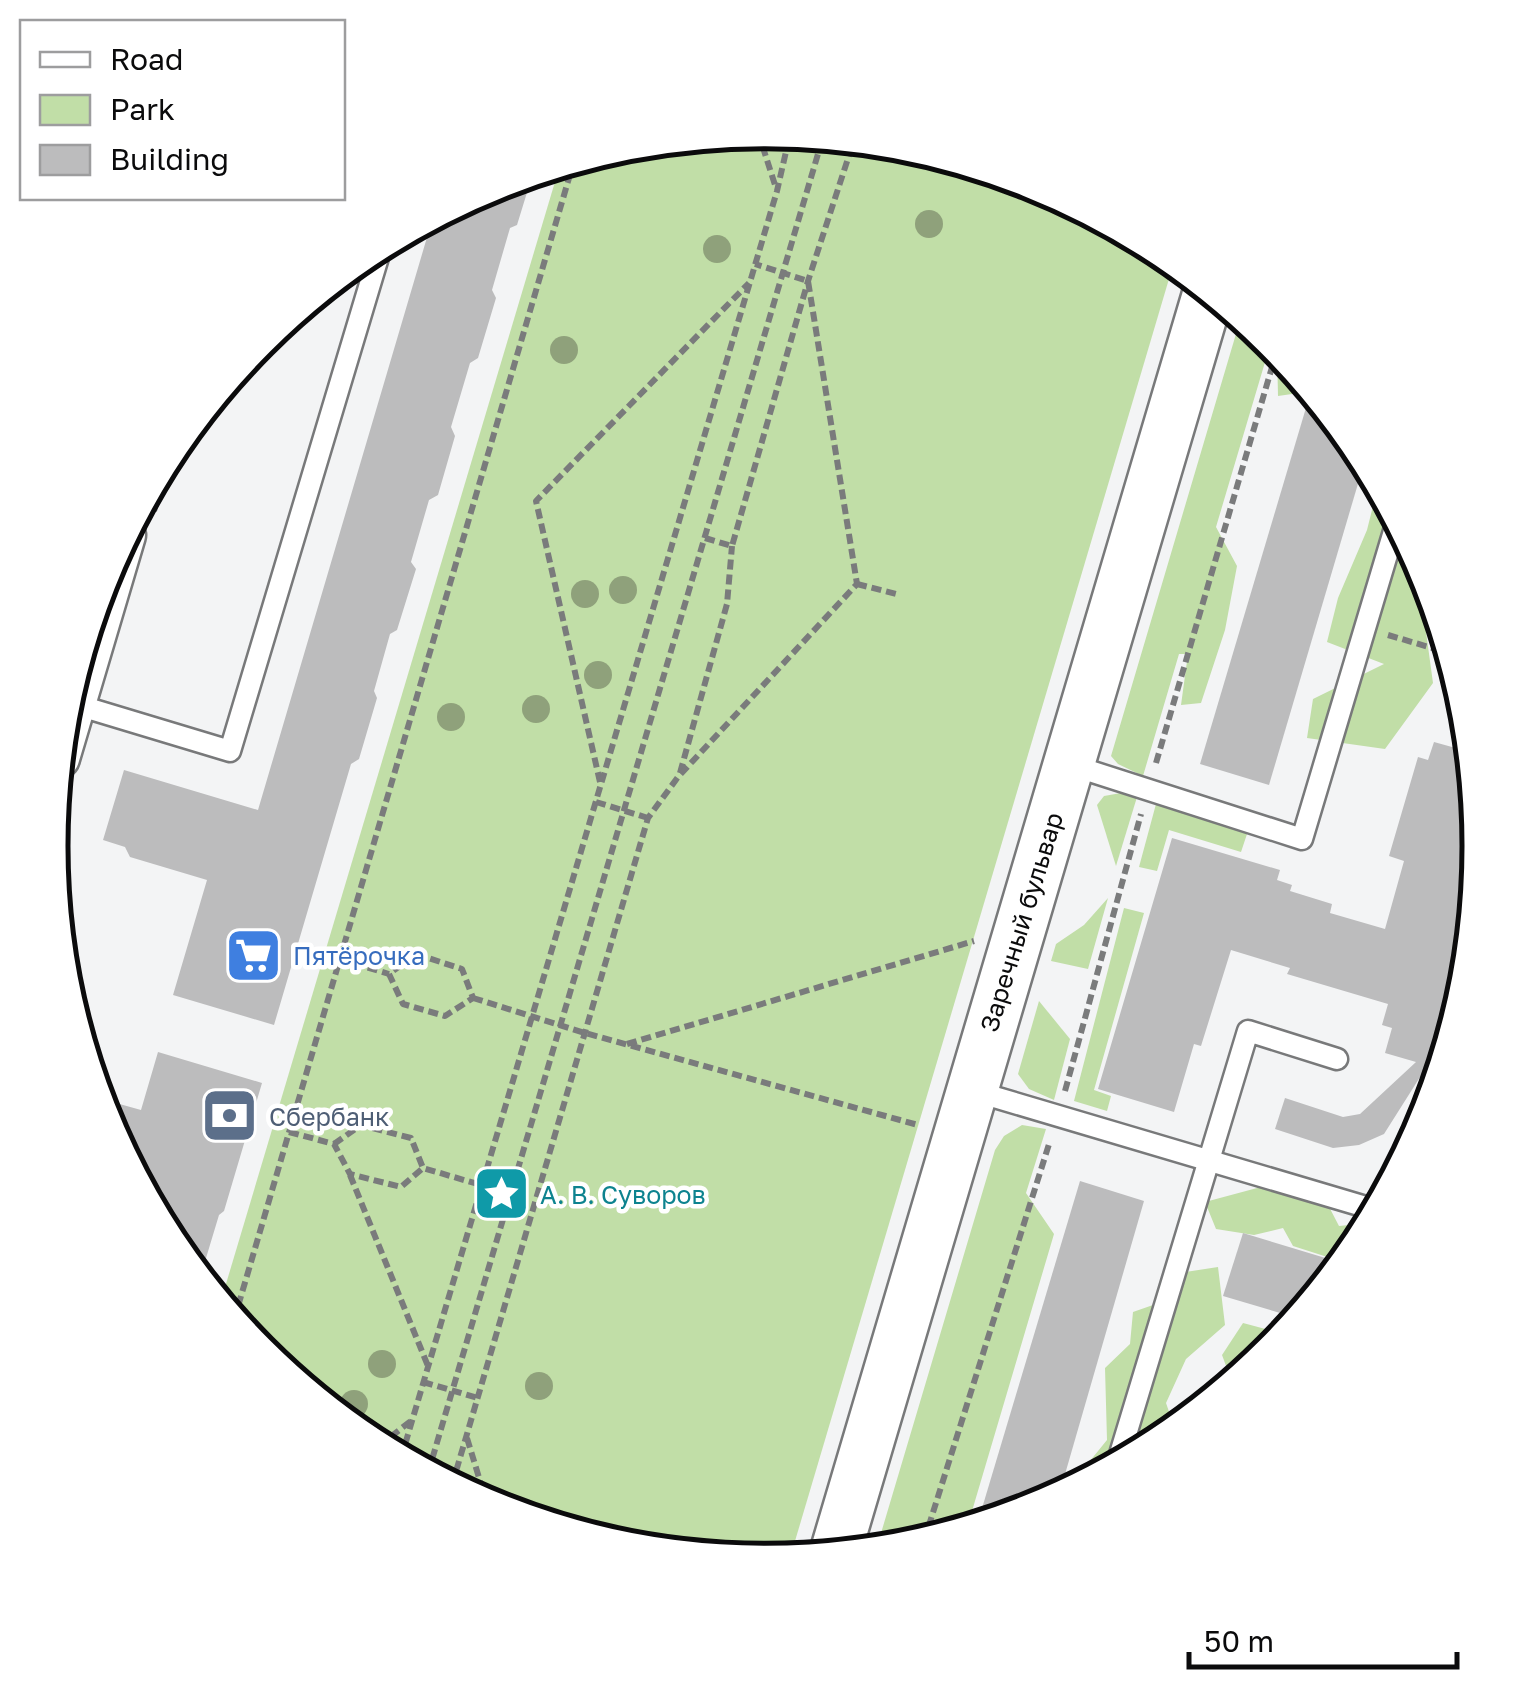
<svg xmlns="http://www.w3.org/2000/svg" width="1529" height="1692" font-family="'Golos Text',sans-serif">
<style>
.green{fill:#c1dea7}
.building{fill:#bcbcbd}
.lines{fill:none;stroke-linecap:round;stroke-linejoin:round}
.service-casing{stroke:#78797a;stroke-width:25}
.minor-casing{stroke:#78797a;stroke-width:45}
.tertiary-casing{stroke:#78797a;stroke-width:55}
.path{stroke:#7a7b7c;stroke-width:6;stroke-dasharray:10 5;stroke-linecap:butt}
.service{stroke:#fff;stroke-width:20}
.minor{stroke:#fff;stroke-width:40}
.tertiary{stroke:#fff;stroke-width:50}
.tree{fill:#8fa17b}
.labels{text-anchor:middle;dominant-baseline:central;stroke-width:9;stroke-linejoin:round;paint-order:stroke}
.street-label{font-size:25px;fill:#0b0b0c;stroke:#fff}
.shop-label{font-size:25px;fill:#366cbe;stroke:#fff;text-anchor:start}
.service-label{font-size:25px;fill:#4e5e75;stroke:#fff;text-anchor:start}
.culture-label{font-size:25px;fill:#0d838f;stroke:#fff;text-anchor:start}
.rim{fill:none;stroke:#0b0b0c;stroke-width:5}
</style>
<rect width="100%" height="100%" fill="#f3f4f5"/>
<g class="green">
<path d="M 765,132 L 904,145 L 1038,186 L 1162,252 L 1174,262 L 790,1558 L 764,1560 L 625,1547 L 491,1506 L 367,1440 L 259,1351 L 220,1304 L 560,165 L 626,145 Z"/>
<path d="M 1241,317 L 1271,342 L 1216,527 L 1237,566 L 1225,630 L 1201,703 L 1181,705 L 1188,654 L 1179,654 L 1143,776 L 1118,764 L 1111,756 Z"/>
<path d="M 1277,350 L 1302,380 L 1299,393 L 1278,396 Z"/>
<path d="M 1378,486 L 1425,573 L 1437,613 L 1426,632 L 1433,683 L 1385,749 L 1307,738 L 1313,699 L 1384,664 L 1327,642 L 1338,598 L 1367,530 Z"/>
<path d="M 1121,793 L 1137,797 L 1116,866 L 1097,805 L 1104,796 Z"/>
<path d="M 1156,804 L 1248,831 L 1241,852 L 1169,830 L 1157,871 L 1139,867 Z"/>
<path d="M 1108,898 L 1088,969 L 1051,961 L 1056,944 L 1084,925 Z"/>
<path d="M 1124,908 L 1144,913 L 1094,1090 L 1111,1096 L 1107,1111 L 1074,1101 Z"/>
<path d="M 1039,1001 L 1070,1039 L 1054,1100 L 1029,1089 L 1018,1074 Z"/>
<path d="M 1022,1125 L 1046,1129 L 1026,1193 L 1054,1234 L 967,1528 L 903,1547 L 876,1550 L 995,1150 L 1004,1136 Z"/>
<path d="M 1287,1180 L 1326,1201 L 1339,1226 L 1369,1223 L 1343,1262 L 1293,1246 L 1283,1228 L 1254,1235 L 1216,1229 L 1205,1202 Z"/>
<path d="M 1218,1267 L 1225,1325 L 1186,1359 L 1166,1403 L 1175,1429 L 1161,1440 L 1081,1483 L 1085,1467 L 1107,1440 L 1105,1368 L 1130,1344 L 1133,1312 L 1173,1298 L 1179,1273 Z"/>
<path d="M 1243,1323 L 1284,1334 L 1269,1352 L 1232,1382 L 1222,1355 Z"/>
</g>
<g class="building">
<path d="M 533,173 L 517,225 L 510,228 L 492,290 L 496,298 L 478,358 L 470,363 L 451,427 L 455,436 L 438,495 L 429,500 L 411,562 L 416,569 L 397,630 L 390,634 L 374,691 L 377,698 L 359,759 L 351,764 L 274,1025 L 173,995 L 207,880 L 130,857 L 125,847 L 103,840 L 124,770 L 258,810 L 433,217 L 492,186 Z"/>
<path d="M 1311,391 L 1365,460 L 1269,785 L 1200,764 Z"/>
<path d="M 1434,742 L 1470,752 L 1479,847 L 1474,895 L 1449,982 L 1465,987 L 1440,1070 L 1427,1066 L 1384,1134 L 1359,1145 L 1333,1148 L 1275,1129 L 1285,1098 L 1343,1117 L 1360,1114 L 1416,1062 L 1385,1053 L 1392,1028 L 1382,1025 L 1388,1004 L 1287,974 L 1290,968 L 1231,950 L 1201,1046 L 1194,1044 L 1174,1112 L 1098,1089 L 1172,838 L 1280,870 L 1277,880 L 1292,885 L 1290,891 L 1332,904 L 1330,913 L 1385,929 L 1404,861 L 1389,856 L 1418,757 L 1428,760 Z"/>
<path d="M 158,1052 L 262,1083 L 224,1211 L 219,1215 L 200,1278 L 170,1242 L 104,1119 L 98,1098 L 141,1110 Z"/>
<path d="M 1080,1181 L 1144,1201 L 1059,1495 L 1037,1506 L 977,1525 Z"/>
<path d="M 1243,1233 L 1342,1263 L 1297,1318 L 1223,1296 Z"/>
</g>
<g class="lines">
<defs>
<g id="service">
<path d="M 74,704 L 230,751 L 382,244"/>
<path d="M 1068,764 L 1302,839 L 1397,521"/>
<path d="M 974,1091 L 1376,1210"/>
<path d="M 1117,1464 L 1248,1031 L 1337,1059"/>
</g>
<path id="minor" d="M 59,758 L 125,535"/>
<path id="tertiary" d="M 835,1554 L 1209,291"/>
</defs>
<use href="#service" class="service-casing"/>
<use href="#minor" class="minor-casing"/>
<use href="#tertiary" class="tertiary-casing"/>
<g class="path">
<path d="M 758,132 L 776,188"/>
<path d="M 154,511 L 173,445"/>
<path d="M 705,538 L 732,546 L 808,281 L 854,140"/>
<path d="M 857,584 L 900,595"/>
<path d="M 1388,635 L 1449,653"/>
<path d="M 1156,763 L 1277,350"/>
<path d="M 680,773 L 727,604 L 732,546"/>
<path d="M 600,782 L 536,501 L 749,283"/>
<path d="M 596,802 L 648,818"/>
<path d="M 50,851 L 69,791"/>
<path d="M 416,954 L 462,969 L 473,998 L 445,1016 L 403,1004 L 389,974 Z"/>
<path d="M 339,959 L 389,974"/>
<path d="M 473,998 L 585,1033 L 918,1125"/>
<path d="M 627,1044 L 974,941"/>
<path d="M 1065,1091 L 1141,814"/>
<path d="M 289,1132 L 334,1144 L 350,1174 L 401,1187 L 423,1168 L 481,1185"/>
<path d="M 334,1144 L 361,1125 L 411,1138 L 423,1168"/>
<path d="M 350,1175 L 428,1366"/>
<path d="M 234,1320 L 574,161"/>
<path d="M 423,1382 L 478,1398"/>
<path d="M 467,1438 L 487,1504"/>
<path d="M 379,1446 L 412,1420"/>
<path d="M 401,1458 L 777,191 L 790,134"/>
<path d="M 428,1473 L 823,137"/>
<path d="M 452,1485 L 648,818 L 678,777 L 857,584 L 808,281 L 755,264"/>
<path d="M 924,1541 L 1050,1141"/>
</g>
<use href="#service" class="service"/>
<use href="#minor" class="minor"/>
<use href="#tertiary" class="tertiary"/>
</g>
<g class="tree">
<circle cx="929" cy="224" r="14"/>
<circle cx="717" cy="249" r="14"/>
<circle cx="564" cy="350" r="14"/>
<circle cx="623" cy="590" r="14"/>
<circle cx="585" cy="594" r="14"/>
<circle cx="598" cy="675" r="14"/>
<circle cx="536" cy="709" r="14"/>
<circle cx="451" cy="717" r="14"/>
<circle cx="382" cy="1364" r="14"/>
<circle cx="539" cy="1386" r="14"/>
<circle cx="354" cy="1404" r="14"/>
</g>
<defs>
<symbol id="supermarket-square" viewBox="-11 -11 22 22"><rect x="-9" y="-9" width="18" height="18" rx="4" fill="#3f7fe0" stroke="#fff"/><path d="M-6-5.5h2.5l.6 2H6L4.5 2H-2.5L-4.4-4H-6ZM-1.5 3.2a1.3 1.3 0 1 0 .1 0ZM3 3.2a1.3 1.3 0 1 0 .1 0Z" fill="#fff"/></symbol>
<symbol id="bank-square" viewBox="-11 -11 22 22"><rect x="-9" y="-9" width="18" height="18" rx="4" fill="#5c6f8a" stroke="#fff"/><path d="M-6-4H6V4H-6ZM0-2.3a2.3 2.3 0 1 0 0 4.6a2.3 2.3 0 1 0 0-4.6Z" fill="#fff"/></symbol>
<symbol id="sight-square" viewBox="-11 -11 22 22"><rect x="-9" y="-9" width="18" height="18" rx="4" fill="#0f9aa8" stroke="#fff"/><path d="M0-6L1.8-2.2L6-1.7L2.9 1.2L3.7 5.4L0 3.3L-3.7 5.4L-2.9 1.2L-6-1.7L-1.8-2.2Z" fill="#fff"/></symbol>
</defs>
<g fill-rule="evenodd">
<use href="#supermarket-square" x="222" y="924" width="63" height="63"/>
<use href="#bank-square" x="198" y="1084" width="63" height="63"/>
<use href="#sight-square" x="470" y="1162" width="63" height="63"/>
</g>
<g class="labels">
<g class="street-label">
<text transform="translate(1021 922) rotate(-73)">Заречный бульвар</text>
</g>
<g class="shop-label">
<text x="293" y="955">Пятёрочка</text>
</g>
<g class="service-label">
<text x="269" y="1116">Сбербанк</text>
</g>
<g class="culture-label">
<text x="540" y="1194">А. В. Суворов</text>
</g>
</g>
<path d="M0 0H1529V1692H0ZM68 846a697 697 0 1 1 1394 0a697 697 0 1 1-1394 0Z" fill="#fff" fill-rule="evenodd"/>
<path class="rim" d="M68 846a697 697 0 1 1 1394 0a697 697 0 1 1-1394 0Z"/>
<rect x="20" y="20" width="325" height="180" fill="#ffffff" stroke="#9d9d9e" stroke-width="2.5"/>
<rect x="40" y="52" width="50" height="15" fill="#ffffff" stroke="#9d9d9e" stroke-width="2.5"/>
<text x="110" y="70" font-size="30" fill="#0b0b0c">Road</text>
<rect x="40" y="95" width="50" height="30" fill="#c1dea7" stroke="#9d9d9e" stroke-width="2.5"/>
<text x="110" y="120" font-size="30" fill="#0b0b0c">Park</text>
<rect x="40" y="145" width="50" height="30" fill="#bcbcbd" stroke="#9d9d9e" stroke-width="2.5"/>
<text x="110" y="170" font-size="30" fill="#0b0b0c">Building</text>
<path d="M1189 1652v15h268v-15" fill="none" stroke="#0b0b0c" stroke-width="5"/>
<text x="1204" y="1652" font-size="30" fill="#0b0b0c" stroke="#ffffff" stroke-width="8" paint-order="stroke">50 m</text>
</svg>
